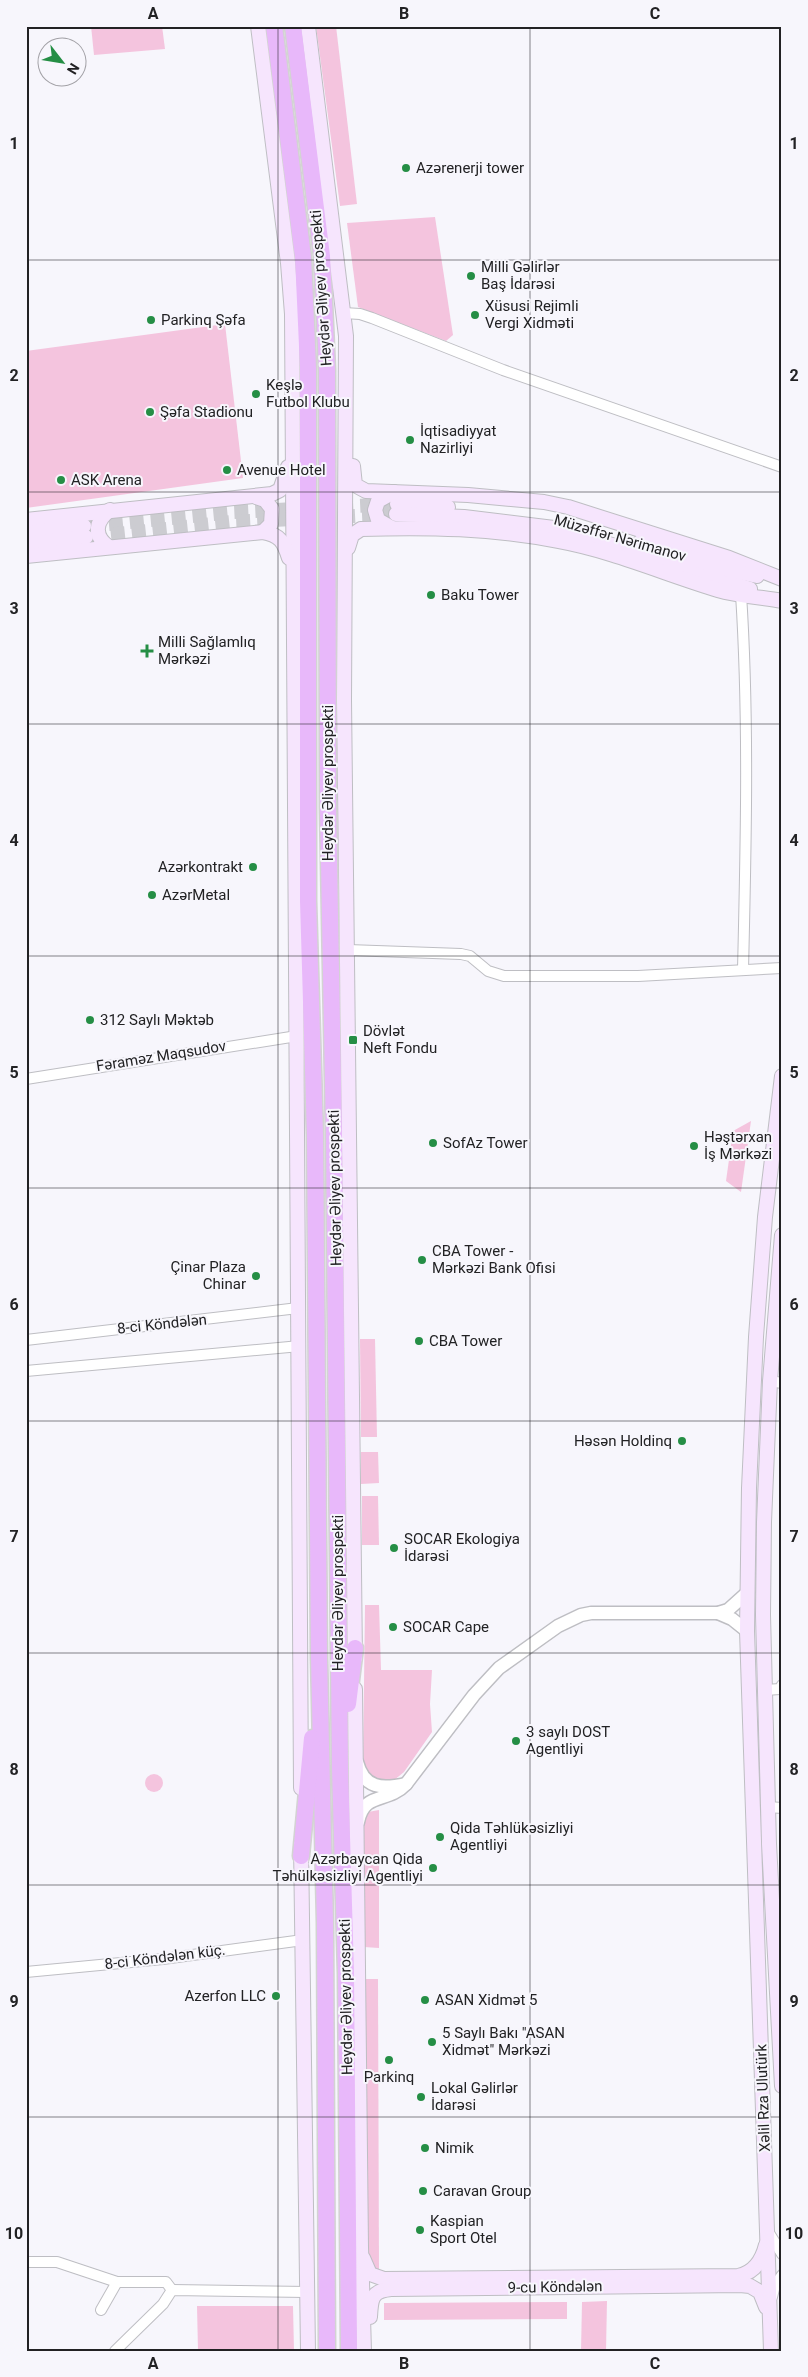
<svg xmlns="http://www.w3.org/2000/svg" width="808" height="2377" font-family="Roboto,sans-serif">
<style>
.green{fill:#f4c4de}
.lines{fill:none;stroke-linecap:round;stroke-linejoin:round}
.secondary-tunnel{stroke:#ccccd1;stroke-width:14;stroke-dasharray:14 7;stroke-linecap:butt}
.minor-casing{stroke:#bebec3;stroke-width:12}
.tertiary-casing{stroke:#bebec3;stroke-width:15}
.secondary-casing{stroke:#bebec3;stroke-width:16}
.trunk-casing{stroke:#d3d3d3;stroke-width:19}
.minor{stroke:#fff;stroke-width:10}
.tertiary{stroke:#fff;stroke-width:12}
.secondary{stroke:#f6e5fd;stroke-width:14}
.trunk{stroke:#e8b8fa;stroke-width:16}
.grid{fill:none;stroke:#222224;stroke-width:1;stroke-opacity:0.55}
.poi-dot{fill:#258e45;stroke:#f7f6fc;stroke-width:2}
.labels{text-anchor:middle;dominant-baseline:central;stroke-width:4;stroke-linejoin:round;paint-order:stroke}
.poi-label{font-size:15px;fill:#222224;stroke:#f7f6fc;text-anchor:start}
.street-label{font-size:15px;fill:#222224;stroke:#f7f6fc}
.neatline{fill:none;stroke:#222224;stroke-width:2}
.grid-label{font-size:16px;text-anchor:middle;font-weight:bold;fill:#222224}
</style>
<rect width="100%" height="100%" fill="#f7f6fc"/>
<g class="green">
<path d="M 91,26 L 162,26 L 165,49 L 94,55 Z"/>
<path d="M 316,26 L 336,26 L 357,204 L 340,206 Z"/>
<path d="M 435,217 L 453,335 L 446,341 L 358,307 L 347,223 Z"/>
<path d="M 225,324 L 243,478 L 26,508 L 26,351 Z"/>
<path d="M 751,1121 L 741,1192 L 726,1181 L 733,1131 Z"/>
<path d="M 360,1339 L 375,1339 L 377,1437 L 361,1437 Z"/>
<path d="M 361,1452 L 378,1452 L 379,1483 L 361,1484 Z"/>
<path d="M 362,1496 L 378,1496 L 379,1545 L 362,1545 Z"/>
<path d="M 365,1605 L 379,1605 L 381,1670 L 432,1670 L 430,1704 L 432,1732 L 404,1772 L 393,1781 C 376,1780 372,1780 363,1764 Z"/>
<circle cx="154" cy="1783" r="9"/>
<path d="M 379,1810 L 379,1948 L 364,1947 L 363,1824 L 368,1812 Z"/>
<path d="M 364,1979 L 378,1979 L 379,2270 L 374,2270 L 368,2265 Z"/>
<path d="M 607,2301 L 606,2351 L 581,2351 L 582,2302 Z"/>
<path d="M 567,2302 L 567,2319 L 384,2320 L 384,2303 Z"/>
<path d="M 197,2306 L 293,2306 L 294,2351 L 198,2351 Z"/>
</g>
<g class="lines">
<g class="secondary-tunnel">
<path d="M 88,526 L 234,512 L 397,504"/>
<path d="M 90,537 L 232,522 L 396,514"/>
</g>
<defs>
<g id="minor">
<path d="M 344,313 L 360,314 L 372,318 L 503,370 L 782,467"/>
<path d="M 741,594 C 749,719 746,844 743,970"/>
<path d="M 348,950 L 461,954 L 470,956 L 488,971 L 504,976 L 638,976 L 782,968"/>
<path d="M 26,1079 L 297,1036"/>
<path d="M 26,1340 L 298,1308"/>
<path d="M 26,1371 L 300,1346"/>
<path d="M 770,1381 L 782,1383"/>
<path d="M 765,1690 L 780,1689 L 782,1685"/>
<path d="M 768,1807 L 782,1808"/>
<path d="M 26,1972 L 163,1959 L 303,1940"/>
<path d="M 769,2233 L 782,2254"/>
<path d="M 26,2262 L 57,2262 L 117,2282 L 166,2282 L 172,2290"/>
<path d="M 772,2297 L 775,2285 L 782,2275"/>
<path d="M 101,2310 L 117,2282"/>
<path d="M 115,2351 L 163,2304 L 172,2290 L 307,2292"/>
</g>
<g id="tertiary">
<path d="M 718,1613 L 732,1619 L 747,1631"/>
<path d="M 357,1762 C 364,1789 382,1789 406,1784"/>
<path d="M 358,1822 C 364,1791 387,1804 406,1784 L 474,1695 L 499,1668 L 558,1626 L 581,1615 L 591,1613 L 718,1613 L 728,1610 L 748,1592"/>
</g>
<g id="secondary">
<path d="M 258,26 L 288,263 L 292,314 L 301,1788"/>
<path d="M 308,26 L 346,336 L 344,700 L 355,1658"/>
<path d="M 353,466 L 355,485 L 366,491 L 468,495 L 544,502 L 568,507 L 729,558 L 782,579"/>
<path d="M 256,497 L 265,500 L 272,509 L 271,524 L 263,532"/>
<path d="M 397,504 L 448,507"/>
<path d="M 396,514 L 464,517 L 562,529 L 750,589"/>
<path d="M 26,520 L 272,494 L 280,490 L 288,467"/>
<path d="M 392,528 L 378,520 L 375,510 L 378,501 L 394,492"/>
<path d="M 26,533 L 84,526"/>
<path d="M 640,542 L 725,569 L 757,576"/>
<path d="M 26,544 L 86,537"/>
<path d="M 109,547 C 93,536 95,521 110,510"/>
<path d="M 348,548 L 352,535 L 361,529 C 427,527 494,528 558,541 C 613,551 665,574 718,590 C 738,596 761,597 782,601"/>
<path d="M 26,556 L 263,532 C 280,535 284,542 289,558"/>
<path d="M 782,1235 L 770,1381 L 764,1522 L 763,1615 L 769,1844 L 782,2086"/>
<path d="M 355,1689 L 361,2247 L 364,2351"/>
<path d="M 301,1845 L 308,2351"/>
<path d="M 363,2258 L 370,2274 L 384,2279 L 738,2276 C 754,2273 762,2261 766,2245"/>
<path d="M 370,2317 C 371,2299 371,2291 391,2289 L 740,2285 L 750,2286 L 760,2292 L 766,2307"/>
<path d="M 771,2351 L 747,1631 L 749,1488 L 756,1337 L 765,1217 L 782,1076"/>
</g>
<g id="trunk">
<path d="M 274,26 L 303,257 L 308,368 L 308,901 L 315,1135 L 319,1658 L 325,1923 L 327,2351"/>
<path d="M 293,26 L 322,256 L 327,370 L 328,807 L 334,1136 L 340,1768 L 346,1973 L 349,2351"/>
<path d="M 348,1704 L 355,1648"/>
<path d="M 301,1856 L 312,1738"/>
</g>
</defs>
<use href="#minor" class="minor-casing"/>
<use href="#tertiary" class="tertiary-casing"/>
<use href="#secondary" class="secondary-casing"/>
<use href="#trunk" class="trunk-casing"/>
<use href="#minor" class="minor"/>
<use href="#tertiary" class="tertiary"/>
<use href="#secondary" class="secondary"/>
<use href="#trunk" class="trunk"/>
</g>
<path class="grid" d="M 278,26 L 278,2351M 530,26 L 530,2351M 26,260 L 782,260M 26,492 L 782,492M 26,724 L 782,724M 26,956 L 782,956M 26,1188 L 782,1188M 26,1421 L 782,1421M 26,1653 L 782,1653M 26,1885 L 782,1885M 26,2117 L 782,2117"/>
<g class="poi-dot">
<circle cx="406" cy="168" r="5"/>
<circle cx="471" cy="276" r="5"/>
<circle cx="475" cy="315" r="5"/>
<circle cx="151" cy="320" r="5"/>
<circle cx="256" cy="394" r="5"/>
<circle cx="150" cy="412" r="5"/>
<circle cx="410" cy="440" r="5"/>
<circle cx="227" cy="470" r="5"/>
<circle cx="61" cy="480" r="5"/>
<circle cx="431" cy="595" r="5"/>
<path d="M144.5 643.5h5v5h5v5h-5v5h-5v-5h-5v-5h5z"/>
<circle cx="253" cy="867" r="5"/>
<circle cx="152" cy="895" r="5"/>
<circle cx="90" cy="1020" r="5"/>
<rect x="348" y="1035" width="10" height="10" rx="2.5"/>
<circle cx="433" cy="1143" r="5"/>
<circle cx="694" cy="1146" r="5"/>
<circle cx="422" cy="1260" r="5"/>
<circle cx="256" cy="1276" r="5"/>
<circle cx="419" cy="1341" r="5"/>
<circle cx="682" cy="1441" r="5"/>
<circle cx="394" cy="1548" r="5"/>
<circle cx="393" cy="1627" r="5"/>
<circle cx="516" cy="1741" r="5"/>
<circle cx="440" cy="1837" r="5"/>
<circle cx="433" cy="1868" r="5"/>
<circle cx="276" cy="1996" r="5"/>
<circle cx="425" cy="2000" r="5"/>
<circle cx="432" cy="2042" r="5"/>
<circle cx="389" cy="2060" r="5"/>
<circle cx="421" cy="2097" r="5"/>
<circle cx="425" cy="2148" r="5"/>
<circle cx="423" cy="2191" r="5"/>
<circle cx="420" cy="2230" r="5"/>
</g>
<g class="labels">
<g class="poi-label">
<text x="416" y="168">Azərenerji tower</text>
<text x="481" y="267">Milli Gəlirlər<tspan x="481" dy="17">Baş İdarəsi</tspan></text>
<text x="485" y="306">Xüsusi Rejimli<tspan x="485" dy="17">Vergi Xidməti</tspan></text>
<text x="161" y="320">Parkinq Şəfa</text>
<text x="266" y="385">Keşlə<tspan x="266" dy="17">Futbol Klubu</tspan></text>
<text x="160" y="412">Şəfa Stadionu</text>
<text x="420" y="431">İqtisadiyyat<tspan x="420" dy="17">Nazirliyi</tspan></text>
<text x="237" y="470">Avenue Hotel</text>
<text x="71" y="480">ASK Arena</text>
<text x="441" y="595">Baku Tower</text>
<text x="158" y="642">Milli Sağlamlıq<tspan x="158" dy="17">Mərkəzi</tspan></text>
<text x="243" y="867" text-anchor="end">Azərkontrakt</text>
<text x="162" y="895">AzərMetal</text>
<text x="100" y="1020">312 Saylı Məktəb</text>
<text x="363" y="1031">Dövlət<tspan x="363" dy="17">Neft Fondu</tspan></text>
<text x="704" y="1137">Həştərxan<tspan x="704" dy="17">İş Mərkəzi</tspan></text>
<text x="443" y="1143">SofAz Tower</text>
<text x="432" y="1251">CBA Tower -<tspan x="432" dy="17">Mərkəzi Bank Ofisi</tspan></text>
<text x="246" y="1267" text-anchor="end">Çinar Plaza<tspan x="246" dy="17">Chinar</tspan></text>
<text x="429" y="1341">CBA Tower</text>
<text x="672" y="1441" text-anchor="end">Həsən Holdinq</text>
<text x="404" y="1539">SOCAR Ekologiya<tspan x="404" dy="17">İdarəsi</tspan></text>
<text x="403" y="1627">SOCAR Cape</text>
<text x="526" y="1732">3 saylı DOST<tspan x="526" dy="17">Agentliyi</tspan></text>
<text x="450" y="1828">Qida Təhlükəsizliyi<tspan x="450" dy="17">Agentliyi</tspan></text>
<text x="423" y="1859" text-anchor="end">Azərbaycan Qida<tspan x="423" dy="17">Təhülkəsizliyi Agentliyi</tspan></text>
<text x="266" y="1996" text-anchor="end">Azerfon LLC</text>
<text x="435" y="2000">ASAN Xidmət 5</text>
<text x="442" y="2033">5 Saylı Bakı "ASAN<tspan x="442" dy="17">Xidmət" Mərkəzi</tspan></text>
<text x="389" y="2077" text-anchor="middle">Parkinq</text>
<text x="431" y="2088">Lokal Gəlirlər<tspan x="431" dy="17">İdarəsi</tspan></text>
<text x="435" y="2148">Nimik</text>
<text x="433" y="2191">Caravan Group</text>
<text x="430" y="2221">Kaspian<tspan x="430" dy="17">Sport Otel</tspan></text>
</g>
<g class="street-label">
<text transform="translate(321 288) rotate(-94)">Heydər Əliyev prospekti</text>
<text transform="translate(620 538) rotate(16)">Müzəffər Nərimanov</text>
<text transform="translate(328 783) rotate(-90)">Heydər Əliyev prospekti</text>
<text transform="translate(161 1056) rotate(-9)">Fəraməz Maqsudov</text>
<text transform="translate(335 1188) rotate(-91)">Heydər Əliyev prospekti</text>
<text transform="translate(162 1324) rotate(-6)">8-ci Köndələn</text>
<text transform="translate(338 1593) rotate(-90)">Heydər Əliyev prospekti</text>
<text transform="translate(165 1957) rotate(-7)">8-ci Köndələn küç.</text>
<text transform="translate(346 1997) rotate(-91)">Heydər Əliyev prospekti</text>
<text transform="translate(763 2098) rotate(-92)">Xəlil Rza Ulutürk</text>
<text transform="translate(555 2287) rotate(-1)">9-cu Köndələn</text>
</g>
</g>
<rect width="808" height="2377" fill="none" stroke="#f7f6fc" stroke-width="55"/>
<g transform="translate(62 62) rotate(121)"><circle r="24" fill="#f7f6fc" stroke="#a2a1a6"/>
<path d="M0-4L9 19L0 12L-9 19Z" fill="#258e45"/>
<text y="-8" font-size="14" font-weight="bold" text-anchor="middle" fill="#222224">N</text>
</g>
<rect x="28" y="28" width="752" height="2322" class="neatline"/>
<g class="grid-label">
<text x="153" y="19">A</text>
<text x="404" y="19">B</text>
<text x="655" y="19">C</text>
<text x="14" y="149">1</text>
<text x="794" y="149">1</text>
<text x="14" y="381">2</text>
<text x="794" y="381">2</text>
<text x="14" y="614">3</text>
<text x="794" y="614">3</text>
<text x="14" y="846">4</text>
<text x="794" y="846">4</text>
<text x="14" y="1078">5</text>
<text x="794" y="1078">5</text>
<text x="14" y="1310">6</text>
<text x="794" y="1310">6</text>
<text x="14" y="1542">7</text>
<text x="794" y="1542">7</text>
<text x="14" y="1775">8</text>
<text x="794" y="1775">8</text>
<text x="14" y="2007">9</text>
<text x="794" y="2007">9</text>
<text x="14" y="2239">10</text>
<text x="794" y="2239">10</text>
<text x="153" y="2369">A</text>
<text x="404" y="2369">B</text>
<text x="655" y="2369">C</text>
</g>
</svg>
